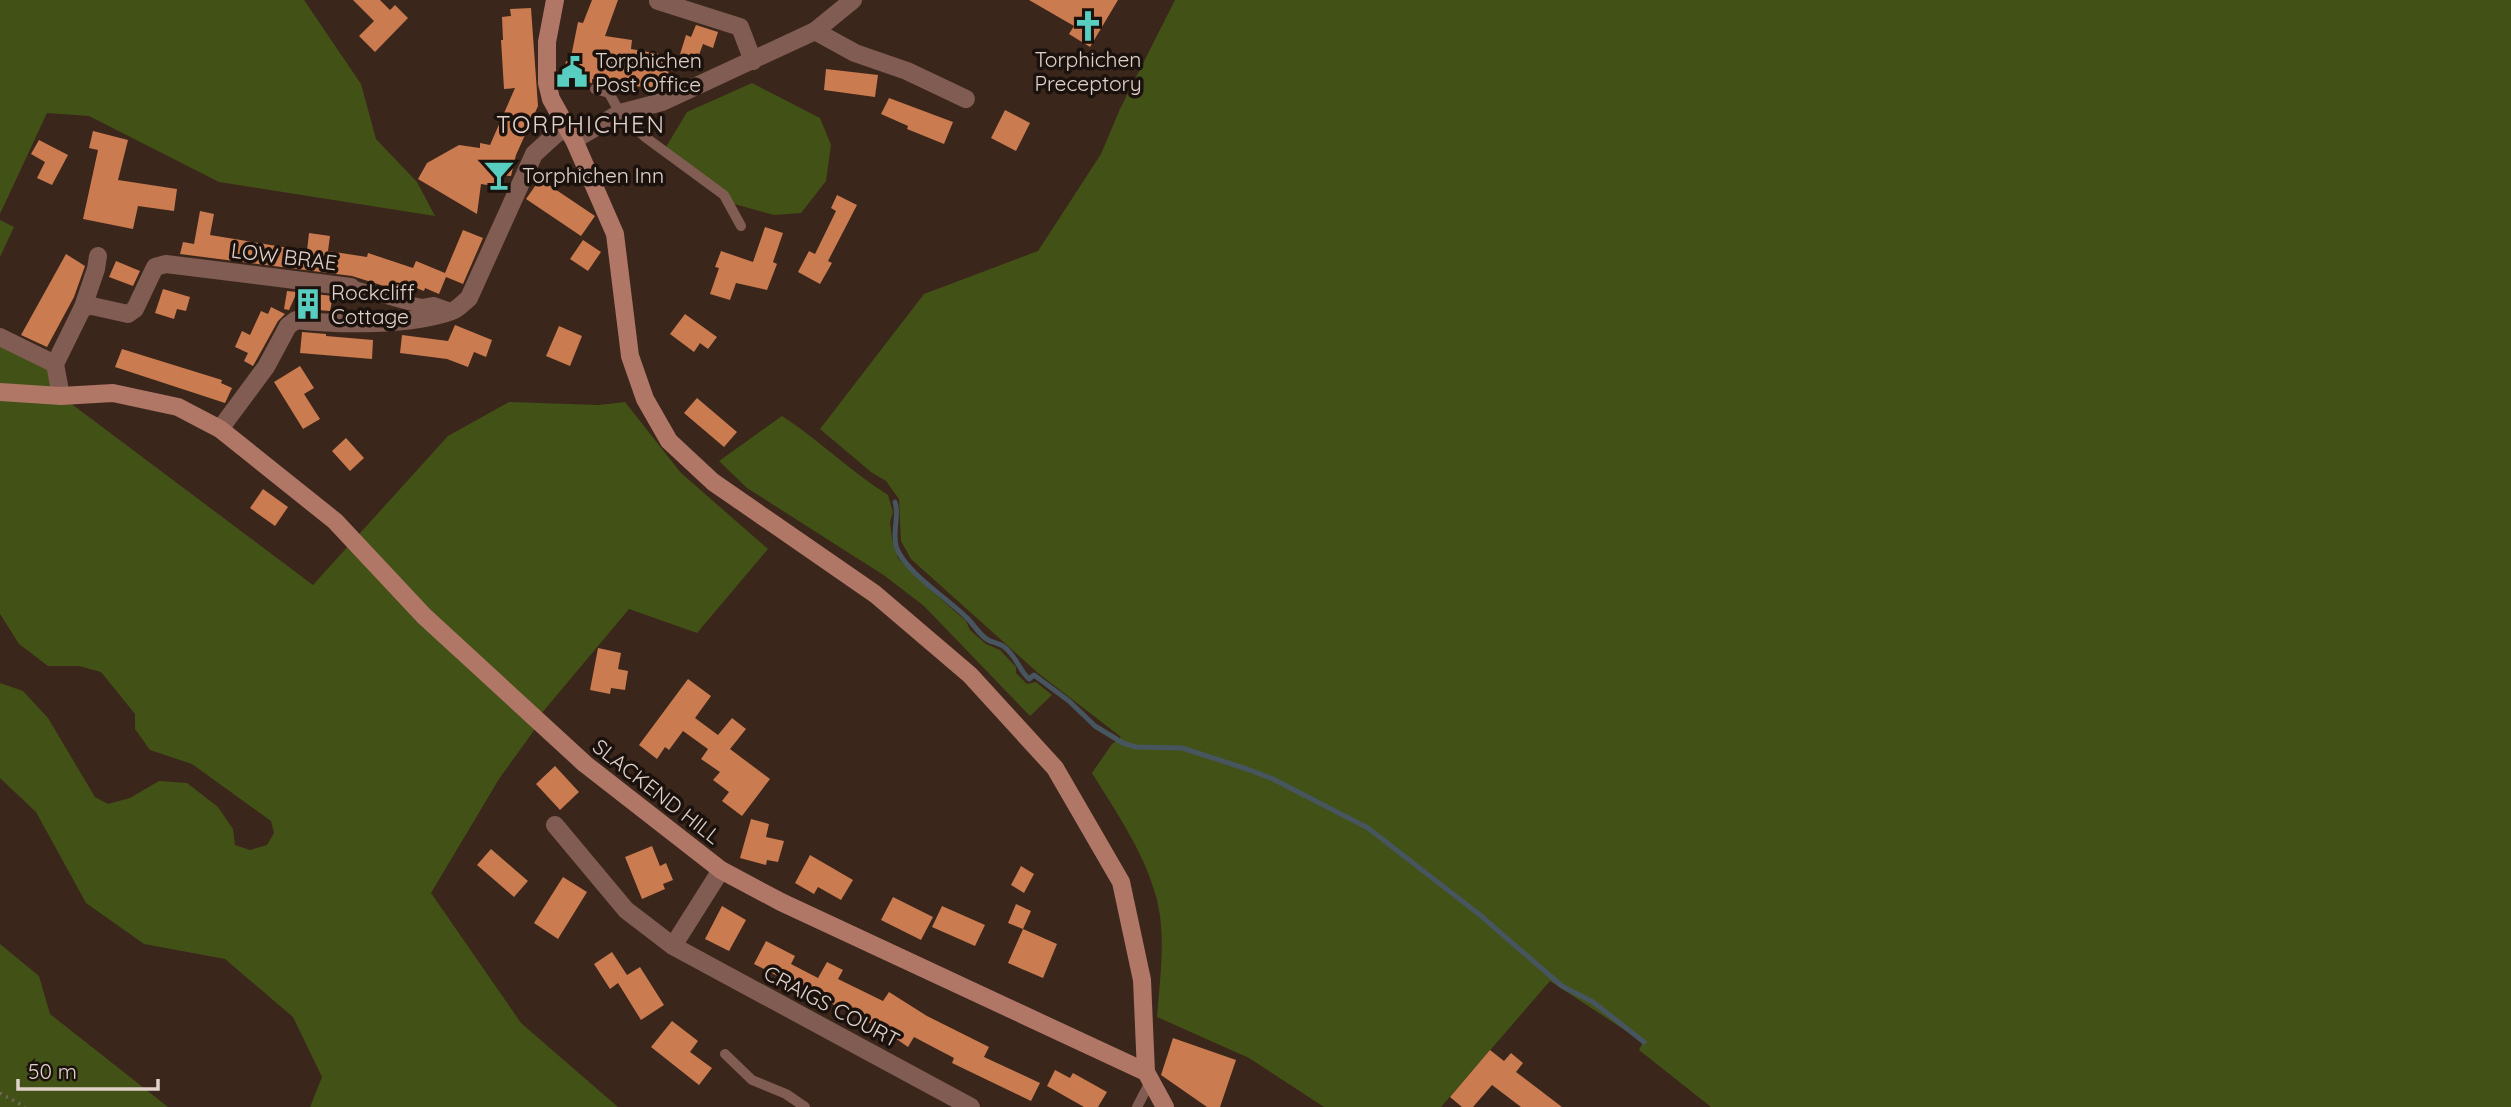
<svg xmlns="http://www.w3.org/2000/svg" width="2511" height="1107" font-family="Quicksand,sans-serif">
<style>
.green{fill:#425116}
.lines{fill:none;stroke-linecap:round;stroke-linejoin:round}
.stream{stroke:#47555e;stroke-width:5}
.building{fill:#ca7b4f}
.path{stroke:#77655b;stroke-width:3.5;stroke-dasharray:2 5;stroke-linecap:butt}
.service{stroke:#815c52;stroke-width:10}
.pedestrian{stroke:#815c52;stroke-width:14}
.minor{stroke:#815c52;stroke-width:18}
.secondary{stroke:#b07666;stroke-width:18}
.labels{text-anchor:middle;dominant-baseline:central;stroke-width:7;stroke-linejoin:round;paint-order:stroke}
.poi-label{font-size:21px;fill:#e0d2cb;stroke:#1b120d;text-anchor:start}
.street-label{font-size:21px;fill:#e0d2cb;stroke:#1b120d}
.quarter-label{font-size:24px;letter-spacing:2px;fill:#e0d2cb;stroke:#1b120d}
</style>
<rect width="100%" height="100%" fill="#3b261b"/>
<g class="green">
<path d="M 0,0 L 304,0 L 361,84 L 376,139 L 417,182 L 435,216 L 219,182 L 89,116 L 47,113 L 0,214 Z"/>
<path d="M 1175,0 L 2511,0 L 2511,1107 L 1711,1107 L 1639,1050 L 1643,1042 L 1550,981 L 1441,1107 L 1324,1107 L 1249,1058 L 1157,1017 C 1160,977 1167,932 1155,893 C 1143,851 1115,810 1092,773 L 1112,744 L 1121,737 L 1038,673 L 911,559 L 901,541 L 899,499 L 886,481 L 871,472 L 820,429 L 924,294 L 1038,251 L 1101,154 L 1120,109 Z"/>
<path d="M 752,83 L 820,118 L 831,145 L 826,181 L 801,213 L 774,215 L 727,202 L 663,152 L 687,112 Z"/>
<path d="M 0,220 L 14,227 L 0,257 Z"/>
<path d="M 0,345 L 50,371 L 61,396 L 313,585 L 448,436 L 509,402 L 599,405 L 625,402 L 681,473 L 768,549 L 697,633 L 629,609 L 536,720 L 535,729 L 499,779 L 431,893 L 521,1023 L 618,1107 L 310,1107 L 322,1077 L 293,1017 L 225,959 L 144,944 L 86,903 L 36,812 L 0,778 L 0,683 L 23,691 L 48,718 L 95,797 L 108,804 L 130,798 L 159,781 L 187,783 L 218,807 L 233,829 L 235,845 L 250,850 L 267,845 L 274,833 L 271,821 L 192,764 L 150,750 L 135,729 L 135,714 L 101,672 L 79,666 L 48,666 L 19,644 L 0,614 Z"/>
<path d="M 782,416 C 819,440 850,471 888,495 L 893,512 L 890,522 L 892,539 L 898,558 L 926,586 L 966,621 L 970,630 L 986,644 L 1000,650 L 1016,667 L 1016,673 L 1027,684 L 1036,682 L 1052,695 L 1030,716 L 924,606 L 885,576 L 747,488 L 719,461 Z"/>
<path d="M 0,944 L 39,976 L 50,1014 L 168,1107 L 0,1107 Z"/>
</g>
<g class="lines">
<path class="stream" d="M 895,502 C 900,517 891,533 897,549 C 907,573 948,599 966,617 C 974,624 978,634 988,640 C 993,643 999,643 1003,646 C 1016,655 1019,670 1029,679 L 1034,675 L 1069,701 L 1095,726 L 1123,743 L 1136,747 L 1182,748 L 1247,769 L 1273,779 L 1368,828 L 1480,915 L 1562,986 L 1593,1002 L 1644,1042"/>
</g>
<g class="building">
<path d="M 353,0 L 380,0 L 390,10 L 395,5 L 408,18 L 375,52 L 359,36 L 374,21 Z"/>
<path d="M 592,0 L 618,0 L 605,36 L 632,40 L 631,49 L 671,56 L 666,88 L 661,90 L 592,79 L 592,83 L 563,77 L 566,61 L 570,62 L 578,22 L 583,23 Z"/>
<path d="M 1029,0 L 1118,0 L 1090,47 L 1069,34 L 1074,26 Z"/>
<path d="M 531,8 L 538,106 L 516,155 L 511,176 L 501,175 L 500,187 L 481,184 L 477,214 L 418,179 L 427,163 L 459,145 L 480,148 L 480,143 L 490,145 L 515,88 L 504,89 L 501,40 L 503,40 L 502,17 L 511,16 L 510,9 Z"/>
<path d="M 696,25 L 718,32 L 713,48 L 703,44 L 694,69 L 677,64 L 686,35 L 691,37 Z"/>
<path d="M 826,69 L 878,75 L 875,97 L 824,90 Z"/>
<path d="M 889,98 L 953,122 L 944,144 L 907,129 L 908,126 L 881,114 Z"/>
<path d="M 1005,110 L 1030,123 L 1016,151 L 991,138 Z"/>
<path d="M 93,131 L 128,140 L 118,180 L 177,189 L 174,211 L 138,206 L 133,229 L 83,219 L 98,150 L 89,148 Z"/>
<path d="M 39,140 L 68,155 L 52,185 L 37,178 L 45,162 L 31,154 Z"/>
<path d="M 540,179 L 595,216 L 581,236 L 526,199 Z"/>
<path d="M 837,195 L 857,205 L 828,261 L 832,263 L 820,284 L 798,272 L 809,251 L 815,254 L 836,211 L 831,208 Z"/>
<path d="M 200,211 L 214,214 L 210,235 L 307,251 L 309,233 L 330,236 L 328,251 L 367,257 L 368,253 L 413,268 L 416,261 L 445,273 L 463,230 L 483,238 L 463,284 L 446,277 L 439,294 L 425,288 L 424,291 L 406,284 L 403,292 L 352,276 L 180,254 L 183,242 L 194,244 Z"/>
<path d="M 765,227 L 783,233 L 773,262 L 777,264 L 767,290 L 736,283 L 730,300 L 710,294 L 719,268 L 715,267 L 721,251 L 753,262 Z"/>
<path d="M 583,240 L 601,252 L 588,271 L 570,259 Z"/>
<path d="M 66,254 L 85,266 L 74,297 L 47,347 L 21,335 Z"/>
<path d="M 116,261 L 140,271 L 133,286 L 109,277 Z"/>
<path d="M 163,289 L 190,297 L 186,311 L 177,309 L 174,319 L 155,313 Z"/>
<path d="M 287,291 L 297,292 L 289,310 L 284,309 Z"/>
<path d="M 305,293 L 333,296 L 330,311 L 304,309 Z"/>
<path d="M 271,307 L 285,314 L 278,321 L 253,366 L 244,361 L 248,353 L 235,347 L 242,331 L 250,335 L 261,311 L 268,314 Z"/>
<path d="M 685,314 L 717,337 L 708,349 L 700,343 L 694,352 L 670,334 Z"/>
<path d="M 455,325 L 492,340 L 486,357 L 474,352 L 468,367 L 447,359 L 400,353 L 402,335 L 448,341 Z"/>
<path d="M 559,326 L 582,336 L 570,366 L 546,356 Z"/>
<path d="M 302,332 L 326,334 L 326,336 L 373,340 L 372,359 L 300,353 Z"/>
<path d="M 122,349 L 222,380 L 221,383 L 232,388 L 226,401 L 225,403 L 115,367 Z"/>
<path d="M 300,366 L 314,388 L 304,394 L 320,419 L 303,429 L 274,382 Z"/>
<path d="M 697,398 L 737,432 L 724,447 L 684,413 Z"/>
<path d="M 346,438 L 364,458 L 350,471 L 332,451 Z"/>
<path d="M 263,489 L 288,507 L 275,526 L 250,508 Z"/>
<path d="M 598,648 L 621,653 L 618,669 L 628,671 L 625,690 L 611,688 L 610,694 L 590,690 Z"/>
<path d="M 688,679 L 711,696 L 695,718 L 718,735 L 732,718 L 746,729 L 730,749 L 770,779 L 742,816 L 722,801 L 729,792 L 713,780 L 720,772 L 701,759 L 708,749 L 683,731 L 669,750 L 665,747 L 657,759 L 639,745 Z"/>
<path d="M 555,766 L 579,792 L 560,810 L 536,784 Z"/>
<path d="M 751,819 L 769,824 L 766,837 L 784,841 L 778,862 L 767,860 L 766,865 L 740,858 Z"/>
<path d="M 652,846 L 660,866 L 666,863 L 673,880 L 663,884 L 665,889 L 642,899 L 625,857 Z"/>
<path d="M 491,849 L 528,881 L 514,897 L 477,865 Z"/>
<path d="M 810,855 L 853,880 L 841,900 L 818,887 L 814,894 L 795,883 Z"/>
<path d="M 1021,866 L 1034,874 L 1024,893 L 1011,885 Z"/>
<path d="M 563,877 L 587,892 L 558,939 L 534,923 Z"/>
<path d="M 893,897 L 933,917 L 921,940 L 881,920 Z"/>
<path d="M 1016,904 L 1031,911 L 1023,929 L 1008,923 Z"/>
<path d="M 722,906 L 746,920 L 729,951 L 705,939 Z"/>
<path d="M 942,906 L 985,925 L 975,946 L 932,927 Z"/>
<path d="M 1023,929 L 1057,944 L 1043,978 L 1008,963 Z"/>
<path d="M 766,941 L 795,956 L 791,964 L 818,978 L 827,962 L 843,970 L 838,979 L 883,1001 L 889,992 L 927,1016 L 989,1047 L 984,1057 L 1040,1083 L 1031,1101 L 952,1063 L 954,1058 L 914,1037 L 908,1047 L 885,1031 L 754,964 Z"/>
<path d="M 612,952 L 627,975 L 640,967 L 664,1005 L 641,1020 L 618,983 L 610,989 L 594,964 Z"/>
<path d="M 672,1021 L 698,1041 L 690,1052 L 712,1068 L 699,1085 L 651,1047 Z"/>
<path d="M 1173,1038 L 1236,1060 L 1220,1107 L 1207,1107 L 1161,1075 Z"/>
<path d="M 1490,1050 L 1504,1061 L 1511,1053 L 1523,1063 L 1516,1072 L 1562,1107 L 1521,1107 L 1492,1085 L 1473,1107 L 1462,1107 L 1450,1097 Z"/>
<path d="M 1055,1070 L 1070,1078 L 1073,1073 L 1107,1092 L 1098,1107 L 1084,1107 L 1047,1086 Z"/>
</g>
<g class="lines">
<path class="path" d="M 0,1093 L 25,1107"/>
<g class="service">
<path d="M 595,89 L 609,93 L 620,113 L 645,137 L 724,195 L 741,226"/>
<path d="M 725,1054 L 752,1080 L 786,1094 L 805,1107"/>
<path d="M 1137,1107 L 1151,1080"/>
</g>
<path class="pedestrian" d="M 351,287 L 408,303 L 423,306 L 434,304 L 454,311"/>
<g class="minor">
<path d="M 658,1 L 740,27 L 753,61"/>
<path d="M 815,31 L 855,53 L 907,71 L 966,99"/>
<path d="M 574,140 L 620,113 L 662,102 L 815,31 L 853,0"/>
<path d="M 83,307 L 92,306 L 128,314 L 135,309 L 155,267 L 166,264 L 351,287"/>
<path d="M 0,337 L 55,364"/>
<path d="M 61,396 L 55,364 L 83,307 L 96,269 L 98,256"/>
<path d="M 220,429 L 266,367 L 288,326 L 296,320 C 339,325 411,326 452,311 C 458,309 463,303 469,298 L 534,154 L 556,134 L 567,128"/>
<path d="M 555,825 L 626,910 L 673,946 L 971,1107"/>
<path d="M 673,946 L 721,870"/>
</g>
<g class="secondary">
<path d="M 555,0 L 547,42 L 547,83 L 551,99 L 574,140 L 615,234 L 630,356 L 645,399 L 669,441 L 713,482 L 875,594 L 970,675 L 1055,768 L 1121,882 L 1142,980 L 1146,1072 L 1165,1107"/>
<path d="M 0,392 L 61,396 L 113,393 L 178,407 L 220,429 L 335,521 L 424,616 L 585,764 L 721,870 L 781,902 L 1146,1072"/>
</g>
</g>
<defs>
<symbol id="church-bare" viewBox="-9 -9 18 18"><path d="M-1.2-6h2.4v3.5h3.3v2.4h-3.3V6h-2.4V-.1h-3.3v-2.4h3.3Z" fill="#58cec0" stroke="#1b120d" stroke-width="2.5" paint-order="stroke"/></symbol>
<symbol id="civic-bare" viewBox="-9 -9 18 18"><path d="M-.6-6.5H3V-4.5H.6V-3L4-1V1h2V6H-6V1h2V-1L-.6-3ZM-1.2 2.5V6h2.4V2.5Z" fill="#58cec0" stroke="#1b120d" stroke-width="2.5" paint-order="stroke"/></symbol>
<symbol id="bar-bare" viewBox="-9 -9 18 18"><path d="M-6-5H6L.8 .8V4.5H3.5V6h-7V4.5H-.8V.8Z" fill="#58cec0" stroke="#1b120d" stroke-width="2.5" paint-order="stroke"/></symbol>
<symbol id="building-bare" viewBox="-9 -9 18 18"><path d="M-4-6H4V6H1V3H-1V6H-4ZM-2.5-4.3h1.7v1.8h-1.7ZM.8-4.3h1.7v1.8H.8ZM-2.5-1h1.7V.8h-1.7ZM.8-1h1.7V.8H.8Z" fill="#58cec0" stroke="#1b120d" stroke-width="2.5" paint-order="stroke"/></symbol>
</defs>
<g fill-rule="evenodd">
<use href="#church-bare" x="1066" y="4" width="44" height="44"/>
<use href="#civic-bare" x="550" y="50" width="44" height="44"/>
<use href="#bar-bare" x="477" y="153" width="44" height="44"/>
<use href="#building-bare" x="286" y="282" width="44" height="44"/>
</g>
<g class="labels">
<g class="poi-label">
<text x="1088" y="59" text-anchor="middle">Torphichen<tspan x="1088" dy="24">Preceptory</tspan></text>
<text x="595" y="60">Torphichen<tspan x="595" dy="24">Post Office</tspan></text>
<text x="522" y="175">Torphichen Inn</text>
<text x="331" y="292">Rockcliff<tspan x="331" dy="24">Cottage</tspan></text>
</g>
<g class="street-label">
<text transform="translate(284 256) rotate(7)">LOW BRAE</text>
<text transform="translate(657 791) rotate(38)">SLACKEND HILL</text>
<text transform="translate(832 1006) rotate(28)">CRAIGS COURT</text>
</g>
<g class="quarter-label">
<text x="581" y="124">TORPHICHEN</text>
</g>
</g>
<path d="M18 1079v10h140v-10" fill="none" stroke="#e0d2cb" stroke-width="3.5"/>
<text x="28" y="1079" font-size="21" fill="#e0d2cb" stroke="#1b120d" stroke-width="5" paint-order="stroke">50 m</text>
</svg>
